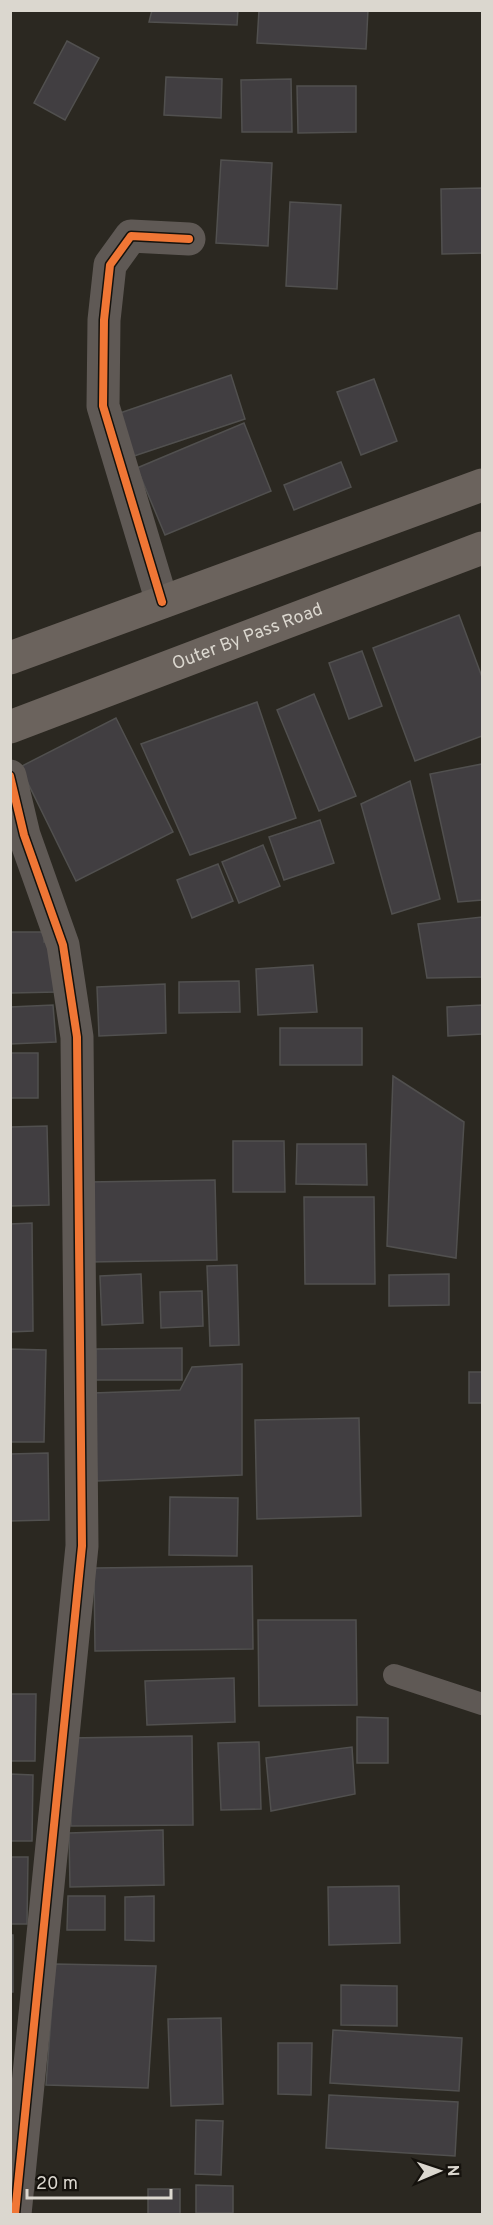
<svg xmlns="http://www.w3.org/2000/svg" width="493" height="2225" font-family="Overpass,sans-serif">
<style>
.building{fill:#413e41;stroke:#51504f;stroke-width:1.5}
.lines{fill:none;stroke-linecap:round;stroke-linejoin:round}
.service{stroke:#5f5955;stroke-width:22}
.minor{stroke:#5f5955;stroke-width:33}
.primary{stroke:#6b635d;stroke-width:33}
.cycleway-casing{stroke:#15120d;stroke-width:11}
.cycleway{stroke:#f07635;stroke-width:8}
.labels{text-anchor:middle;dominant-baseline:central;stroke-width:4.5;stroke-linejoin:round;paint-order:stroke}
.street-label{font-size:18px;fill:#dbd7cf;stroke:#15120d}
</style>
<rect width="100%" height="100%" fill="#2b2821"/>
<g class="building">
<path d="M 152,10 L 238,10 L 237,25 L 149,22 Z"/>
<path d="M 259,10 L 368,10 L 366,49 L 257,43 Z"/>
<path d="M 67,41 L 99,58 L 65,120 L 34,103 Z"/>
<path d="M 166,77 L 222,79 L 221,118 L 164,115 Z"/>
<path d="M 291,79 L 292,132 L 242,132 L 241,80 Z"/>
<path d="M 297,86 L 356,86 L 356,132 L 298,133 Z"/>
<path d="M 221,160 L 272,163 L 268,246 L 216,243 Z"/>
<path d="M 482,188 L 482,253 L 442,254 L 441,189 Z"/>
<path d="M 290,202 L 341,205 L 337,289 L 286,286 Z"/>
<path d="M 231,375 L 245,419 L 134,456 L 120,413 Z"/>
<path d="M 374,379 L 397,441 L 361,455 L 337,392 Z"/>
<path d="M 244,423 L 271,491 L 165,535 L 137,468 Z"/>
<path d="M 341,462 L 351,487 L 294,510 L 284,485 Z"/>
<path d="M 459,615 L 482,677 L 482,736 L 415,761 L 373,648 Z"/>
<path d="M 362,651 L 382,706 L 349,719 L 329,663 Z"/>
<path d="M 314,694 L 356,796 L 319,811 L 277,710 Z"/>
<path d="M 257,702 L 296,818 L 190,855 L 141,744 Z"/>
<path d="M 116,718 L 173,832 L 76,881 L 20,767 Z"/>
<path d="M 482,764 L 482,900 L 458,902 L 430,774 Z"/>
<path d="M 410,781 L 440,899 L 392,914 L 361,804 Z"/>
<path d="M 320,820 L 334,863 L 284,880 L 269,837 Z"/>
<path d="M 263,845 L 280,886 L 239,903 L 222,862 Z"/>
<path d="M 218,864 L 233,901 L 192,918 L 177,880 Z"/>
<path d="M 482,917 L 482,977 L 427,978 L 418,924 Z"/>
<path d="M 10,932 L 44,932 L 44,942 L 55,942 L 57,992 L 11,993 Z"/>
<path d="M 313,965 L 317,1012 L 258,1015 L 256,969 Z"/>
<path d="M 239,981 L 240,1012 L 179,1013 L 179,982 Z"/>
<path d="M 165,984 L 166,1033 L 99,1036 L 97,987 Z"/>
<path d="M 53,1005 L 56,1042 L 10,1044 L 10,1007 Z"/>
<path d="M 482,1005 L 482,1034 L 448,1036 L 447,1007 Z"/>
<rect x="280" y="1028" width="82" height="37"/>
<rect x="10" y="1053" width="28" height="45"/>
<path d="M 393,1076 L 464,1122 L 456,1258 L 387,1246 Z"/>
<path d="M 47,1126 L 49,1205 L 10,1206 L 10,1127 Z"/>
<path d="M 233,1141 L 284,1141 L 285,1192 L 233,1192 Z"/>
<path d="M 297,1144 L 366,1144 L 367,1185 L 296,1184 Z"/>
<path d="M 215,1180 L 217,1260 L 89,1262 L 88,1182 Z"/>
<path d="M 304,1197 L 374,1197 L 375,1284 L 305,1284 Z"/>
<path d="M 32,1223 L 33,1331 L 10,1332 L 10,1224 Z"/>
<path d="M 237,1265 L 239,1345 L 210,1346 L 207,1266 Z"/>
<path d="M 141,1274 L 143,1323 L 102,1325 L 100,1276 Z"/>
<path d="M 449,1274 L 449,1305 L 389,1306 L 389,1275 Z"/>
<path d="M 202,1291 L 203,1326 L 161,1328 L 160,1292 Z"/>
<path d="M 182,1348 L 182,1380 L 96,1380 L 96,1349 Z"/>
<path d="M 10,1349 L 46,1350 L 44,1442 L 10,1442 Z"/>
<path d="M 242,1364 L 242,1475 L 97,1481 L 93,1393 L 180,1390 L 192,1367 Z"/>
<rect x="469" y="1372" width="13" height="31"/>
<path d="M 359,1418 L 361,1516 L 257,1519 L 255,1420 Z"/>
<path d="M 48,1453 L 49,1520 L 10,1521 L 10,1454 Z"/>
<path d="M 170,1497 L 238,1498 L 237,1556 L 169,1555 Z"/>
<path d="M 252,1566 L 253,1649 L 95,1651 L 94,1568 Z"/>
<path d="M 258,1620 L 356,1620 L 357,1705 L 259,1706 Z"/>
<path d="M 234,1678 L 235,1722 L 147,1725 L 145,1681 Z"/>
<path d="M 10,1694 L 36,1694 L 35,1761 L 10,1761 Z"/>
<path d="M 357,1717 L 388,1718 L 388,1763 L 357,1763 Z"/>
<path d="M 192,1736 L 193,1825 L 71,1826 L 69,1738 Z"/>
<path d="M 259,1742 L 261,1809 L 221,1810 L 218,1743 Z"/>
<path d="M 352,1747 L 355,1794 L 271,1811 L 266,1758 Z"/>
<path d="M 10,1774 L 33,1775 L 32,1841 L 10,1841 Z"/>
<path d="M 163,1830 L 164,1885 L 70,1887 L 69,1833 Z"/>
<path d="M 10,1857 L 28,1857 L 27,1924 L 10,1924 Z"/>
<path d="M 399,1886 L 400,1943 L 329,1945 L 328,1887 Z"/>
<path d="M 68,1896 L 105,1896 L 105,1930 L 67,1930 Z"/>
<path d="M 154,1896 L 154,1941 L 125,1940 L 125,1897 Z"/>
<rect x="10" y="1935" width="3" height="57"/>
<path d="M 55,1964 L 156,1966 L 148,2088 L 46,2085 Z"/>
<path d="M 341,1985 L 397,1986 L 397,2026 L 341,2025 Z"/>
<path d="M 221,2018 L 223,2104 L 171,2106 L 168,2019 Z"/>
<path d="M 333,2030 L 462,2038 L 459,2091 L 330,2083 Z"/>
<path d="M 278,2043 L 312,2043 L 311,2095 L 278,2094 Z"/>
<path d="M 329,2095 L 458,2102 L 455,2156 L 326,2148 Z"/>
<path d="M 196,2120 L 223,2121 L 221,2175 L 195,2174 Z"/>
<path d="M 196,2185 L 233,2186 L 233,2213 L 196,2213 Z"/>
<rect x="148" y="2189" width="32" height="25"/>
</g>
<g class="lines">
<path class="service" d="M 394,1675 L 482,1704"/>
<g class="minor">
<path d="M 162,602 L 103,406 L 104,320 L 110,265 L 131,236 L 189,239"/>
<path d="M 10,776 L 24,835 L 63,945 L 77,1037 L 82,1546 L 15,2214"/>
</g>
<g class="primary">
<path d="M 10,658 L 482,485"/>
<path id="s1" d="M 10,727 L 482,548"/>
</g>
<defs>
<g id="cycleway">
<path d="M 162,602 L 103,406 L 104,320 L 110,265 L 131,236 L 189,239"/>
<path d="M 10,776 L 24,835 L 63,945 L 77,1037 L 82,1546 L 15,2214"/>
</g>
</defs>
<use href="#cycleway" class="cycleway-casing"/>
<use href="#cycleway" class="cycleway"/>
</g>
<g class="labels">
<g class="street-label">
<text stroke="none"><textPath href="#s1" startOffset="254">Outer By Pass Road</textPath></text>
</g>
</g>
<rect width="493" height="2225" fill="none" stroke="#dbd7cf" stroke-width="24"/>
<g transform="translate(439 2171) rotate(88)" stroke="#15120d" stroke-width="4.5" paint-order="stroke">
<path d="M0-4.5L10 22L0 15L-10 22Z" fill="#dbd7cf"/>
<text y="-9" font-size="16" font-weight="bold" text-anchor="middle" fill="#dbd7cf">N</text>
</g>
<path d="M27 2189v9h144v-9" fill="none" stroke="#dbd7cf" stroke-width="3"/>
<text x="36" y="2189" font-size="18" fill="#dbd7cf" stroke="#15120d" stroke-width="4.5" paint-order="stroke">20 m</text>
</svg>
